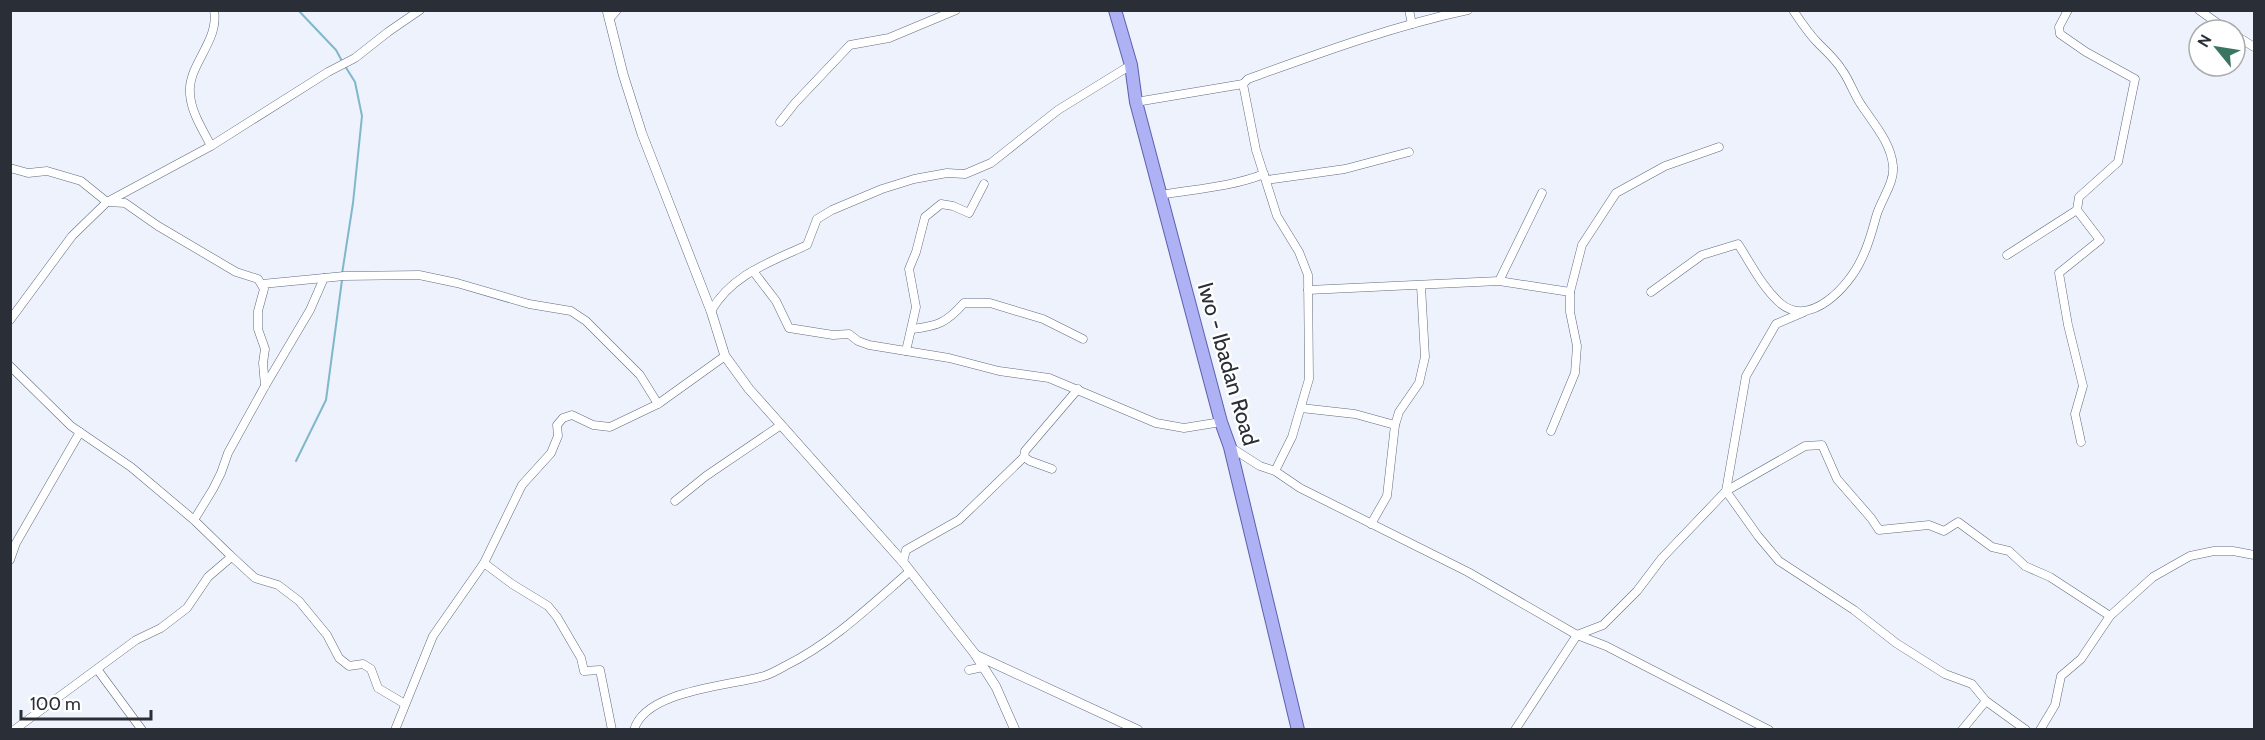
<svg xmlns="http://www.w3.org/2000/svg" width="2265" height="740" font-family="Cabin,sans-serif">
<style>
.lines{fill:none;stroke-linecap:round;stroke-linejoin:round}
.stream{stroke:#81b7cc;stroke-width:2}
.minor-casing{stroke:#606c80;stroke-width:9}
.tertiary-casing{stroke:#606c80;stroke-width:10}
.primary-casing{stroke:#5c61ad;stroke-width:14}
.minor{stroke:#fff;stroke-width:8}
.tertiary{stroke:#fff;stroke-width:9}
.primary{stroke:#aeb1f4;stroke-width:12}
.labels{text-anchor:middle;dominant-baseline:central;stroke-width:4.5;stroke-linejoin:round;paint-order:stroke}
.street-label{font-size:22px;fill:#292e37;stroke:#fff}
</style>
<rect width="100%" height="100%" fill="#edf2fc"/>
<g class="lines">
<g class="stream">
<path d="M 298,10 L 336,50 L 342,61"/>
<path d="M 342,274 L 353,203 L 362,116 L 355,82 L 345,66"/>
<path d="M 296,461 L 326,400 L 342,280"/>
</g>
<defs>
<g id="minor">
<path d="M 1409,10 L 1412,24"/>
<path d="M 2199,10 L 2227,30"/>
<path d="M 609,19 L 617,10"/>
<path d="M 2235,35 L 2254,47"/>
<path d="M 1243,84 L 1256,150 L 1277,216 L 1299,252 L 1308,275 L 1309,379 L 1292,437 L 1275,471"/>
<path d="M 1136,102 L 1243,84 L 1248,79 C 1320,53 1393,26 1468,10"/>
<path d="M 780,122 L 795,103 L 850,45 L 889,38 L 956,10"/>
<path d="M 211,146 C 203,130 191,112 190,94 C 187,65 220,41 214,10"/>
<path d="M 10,168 L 28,173 L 47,171 L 81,181 L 107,202 L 125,203 L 158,226 L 236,272 L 258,279 L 264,289 L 258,311 L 258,329 L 265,349 L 263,363 L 265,386"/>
<path d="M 1266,180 L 1345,169 L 1409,152"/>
<path d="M 1160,195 C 1195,189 1231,187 1264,174"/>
<path d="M 2077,210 L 2100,240 L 2059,273 L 2068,325 L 2083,386 L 2075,414 L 2081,442"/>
<path d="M 2007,255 L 2077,210 L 2079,197 L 2118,162 L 2135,79 L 2086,52 L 2060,34 L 2059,27 L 2068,10"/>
<path d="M 753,271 L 776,301 L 789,328 L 833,335 L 849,334 L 858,341 L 869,345 L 949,358 L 999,371 L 1049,378 L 1156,423 L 1184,428 L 1221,422"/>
<path d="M 1499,281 L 1542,193"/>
<path d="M 262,284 L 324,278"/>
<path d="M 1308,290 L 1499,281 L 1570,292"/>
<path d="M 1651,292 L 1702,255 L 1738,244 C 1751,264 1762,287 1780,303 C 1810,329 1849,286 1861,260 C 1868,247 1872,232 1876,217 C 1880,201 1895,183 1893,166 C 1891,143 1874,124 1862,106 C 1854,95 1850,81 1842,70 C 1836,60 1826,51 1818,43 C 1808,33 1801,22 1793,10"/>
<path d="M 711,311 C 732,274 771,262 807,245 L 817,219 L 832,210 L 882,189 L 914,179 L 947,173 L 965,174 L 991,163 L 1058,110 L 1131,65"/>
<path d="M 1804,312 L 1776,324 L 1746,376 L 1726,491 L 1758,536 L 1779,561 L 1854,610 L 1896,643 L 1945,674 L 1972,684 L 1986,701"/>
<path d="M 10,320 L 72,236 L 107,202 L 211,146 L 328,72 L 355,58 L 388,32 L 420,10"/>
<path d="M 912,329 C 938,326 946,323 964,303 L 990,303 L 1043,319 L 1083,339"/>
<path d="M 906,351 L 916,307 L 909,269 L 916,252 L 925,217 L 941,204 L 953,206 L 969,213 L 984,184"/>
<path d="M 10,366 L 71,426 L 131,467 L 194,520 L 230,555 L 229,559 L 208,577 L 187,608 L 161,628 L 136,640 L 14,730"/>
<path d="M 1301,408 L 1355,414 L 1395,425"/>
<path d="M 1551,431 L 1575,373 L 1577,346 L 1570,312 L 1570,292 L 1582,245 L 1616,193 L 1665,166 L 1719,147"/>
<path d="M 1230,447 L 1260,466 L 1275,471 L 1300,488 L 1468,572 L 1577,635 L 1606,646 L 1769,730"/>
<path d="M 1024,457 L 1030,461 L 1052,469"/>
<path d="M 675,501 L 706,476 L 781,425"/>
<path d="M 194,520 L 213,489 L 221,473 L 228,453 L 265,386 L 310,310 L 324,278 L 344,276 L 419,275 L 457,283 L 529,304 L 571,311 L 586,321 L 640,375 L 658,404"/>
<path d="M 1371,524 L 1387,496 L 1395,425 L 1399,412 L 1419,383 L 1425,357 L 1421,286"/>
<path d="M 230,555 L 255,578 L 278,585 L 299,601 L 327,635 L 339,658 L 349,666 L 363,664 L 371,669 L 378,688 L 405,704"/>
<path d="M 10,560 L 16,543 L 80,432"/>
<path d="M 903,562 L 906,550 L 959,520 L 1024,457 L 1025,451 L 1078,389"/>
<path d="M 484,563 L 512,584 L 548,606 L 557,617 L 581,658 L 584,671 L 600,670 L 612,730"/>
<path d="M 97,669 L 142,730"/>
<path d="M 969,670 L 983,667"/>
<path d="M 395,730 L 433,636 L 484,563 L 522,485 L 551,453 L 558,436 L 557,425 L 563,418 L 572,415 L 593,425 L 610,427 L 658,404 L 725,356"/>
<path d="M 634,730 C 645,690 730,686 764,676 C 771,674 778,670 785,666 C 832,643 870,606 909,572"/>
<path d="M 1515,730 L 1577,635 L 1603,625 L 1637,591 L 1662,558 L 1726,491 L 1805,446 L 1822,445 L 1837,479 L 1871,518 L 1879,530 L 1929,525 L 1944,531 L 1958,522 L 1992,547 L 2009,551 L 2025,566 L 2050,577 L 2110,616"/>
<path d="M 1962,730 L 1986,701 L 2026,730"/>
<path d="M 2040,730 L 2055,705 L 2061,676 L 2081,659 L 2110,616 L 2153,577 L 2190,556 L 2214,551 L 2233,551 L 2254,555"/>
</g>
<g id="tertiary">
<path d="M 607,10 L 623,74 L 642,134 L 711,311 L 725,356 L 749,389 L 903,562 L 975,654 L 996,687 L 1015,730"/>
<path d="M 976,655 L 1138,730"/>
</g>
<path id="primary" d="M 1115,10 L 1131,65 L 1136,102 L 1180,268 L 1221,422 L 1230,447 L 1298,730"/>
</defs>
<use href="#minor" class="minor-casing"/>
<use href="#tertiary" class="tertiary-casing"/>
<use href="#primary" class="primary-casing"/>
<use href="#minor" class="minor"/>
<use href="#tertiary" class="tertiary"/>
<use href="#primary" class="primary"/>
</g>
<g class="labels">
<g class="street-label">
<text transform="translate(1228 364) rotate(74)">Iwo - Ibadan Road</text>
</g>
</g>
<rect width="2265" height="740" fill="none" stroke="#292e37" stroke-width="24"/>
<g transform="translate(2217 48) rotate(300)"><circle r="28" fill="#ffffff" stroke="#a9abaf" stroke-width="1.5"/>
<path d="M0-4.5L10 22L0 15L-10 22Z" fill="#397560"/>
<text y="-9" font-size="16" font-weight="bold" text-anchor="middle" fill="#292e37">N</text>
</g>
<path d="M21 710v9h130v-9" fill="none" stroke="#292e37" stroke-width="3"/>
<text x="30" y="710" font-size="18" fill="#292e37" stroke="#ffffff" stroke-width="4.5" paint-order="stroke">100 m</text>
</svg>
